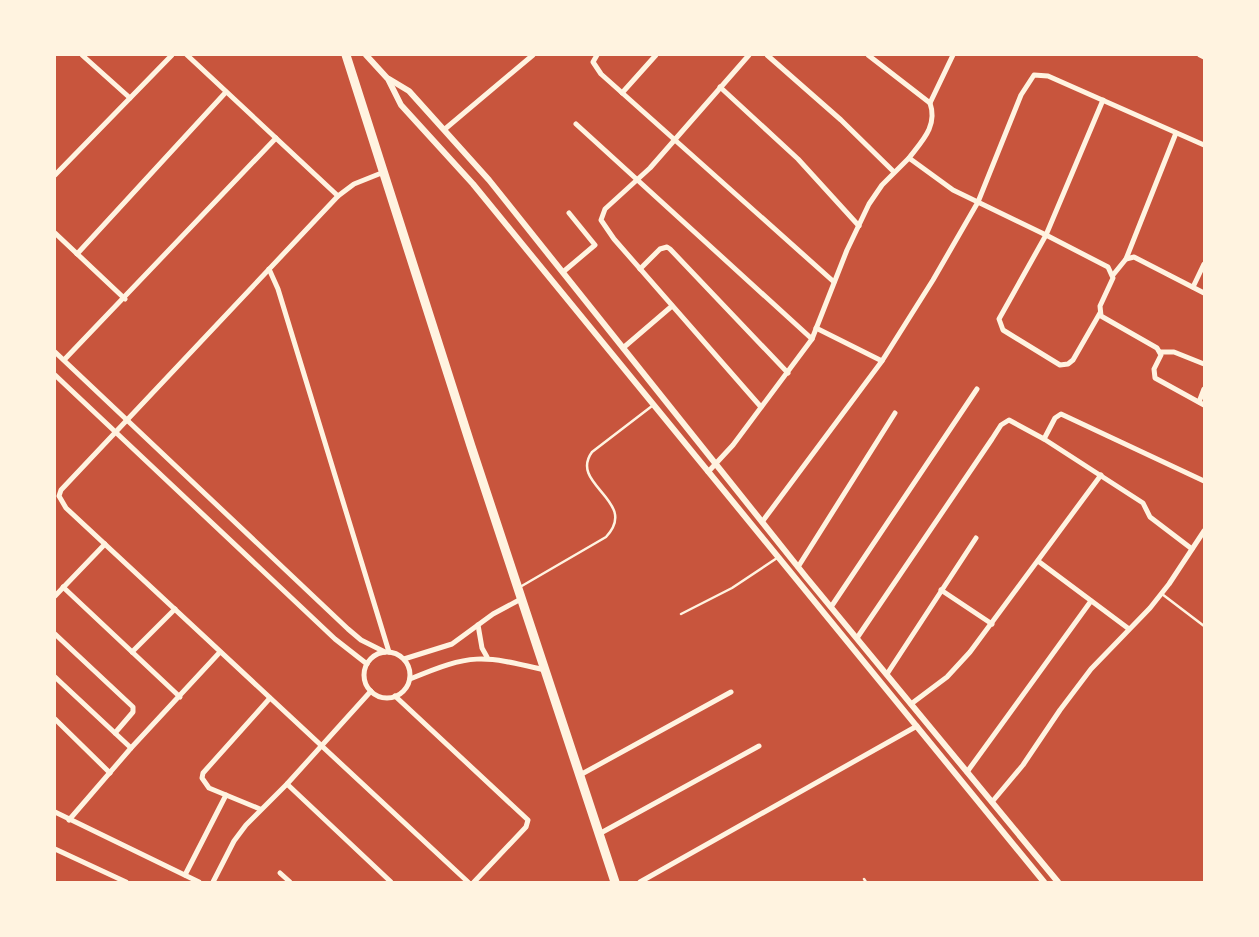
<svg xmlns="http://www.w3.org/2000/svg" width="1259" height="937" font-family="Montserrat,sans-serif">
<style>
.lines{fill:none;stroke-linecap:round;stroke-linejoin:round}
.service{stroke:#fff3e0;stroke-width:2.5}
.minor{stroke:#fff3e0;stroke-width:5}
.tertiary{stroke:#fff3e0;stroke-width:6}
.primary{stroke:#fff3e0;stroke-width:9}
</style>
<rect width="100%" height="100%" fill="#c8553d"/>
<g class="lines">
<g class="service">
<path d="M 520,587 L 606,537 C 640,501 568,485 592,452 L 652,406"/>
<path d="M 1162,594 L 1204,626"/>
<path d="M 681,614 L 732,588 L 777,558"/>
<path d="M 864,879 L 866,882"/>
</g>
<g class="minor">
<path d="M 82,55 L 130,98"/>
<path d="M 187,55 L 338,196"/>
<path d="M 597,55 L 593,62 L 601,74 L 834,282"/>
<path d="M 749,55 L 650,168 L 605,209 L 601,220 L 614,239 L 761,407"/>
<path d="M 767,55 L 841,120 L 894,172"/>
<path d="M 868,55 L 930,103 C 938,126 922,141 909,158"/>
<path d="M 1200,55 L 1204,57"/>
<path d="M 720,87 L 798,159 L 859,226"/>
<path d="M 622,93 L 656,55"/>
<path d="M 930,103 L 953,55"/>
<path d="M 576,124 L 812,339"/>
<path d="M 445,129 L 533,55"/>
<path d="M 384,172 L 354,184 L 338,196 L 61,490 L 59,496 L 66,508 L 468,882"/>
<path d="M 55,175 L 172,55"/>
<path d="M 55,233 L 125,299"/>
<path d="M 77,254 L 226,92"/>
<path d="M 1126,259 L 1176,133"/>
<path d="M 269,269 L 278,289 L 389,652"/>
<path d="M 640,269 L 660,249 L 667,247 L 670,249 L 788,373"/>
<path d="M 563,272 L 595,245 L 569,213"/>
<path d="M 1113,275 L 1126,259 L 1134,257 L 1204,293"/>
<path d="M 1193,287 L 1204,264"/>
<path d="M 1100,313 L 1073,360 L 1068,364 L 1060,365 L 1003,330 L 999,319 L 1046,235 L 1103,100"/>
<path d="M 816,328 L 882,361"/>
<path d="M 623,348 L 672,306"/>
<path d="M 55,352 L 348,629 L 361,640 L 385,652"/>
<path d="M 1160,352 L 1174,352 L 1204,364"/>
<path d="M 64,360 L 276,138"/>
<path d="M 55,375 L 335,639 L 367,664"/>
<path d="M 1199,402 L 1204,389"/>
<path d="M 1044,439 L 1055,418 L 1061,414 L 1204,481"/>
<path d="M 708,472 L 733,445 L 812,339 L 847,250 L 869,204 L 882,185 L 909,158 L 953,190 L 1046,235 L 1108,267 L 1113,278 L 1100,306 L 1101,316 L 1157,348 L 1161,355 L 1154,369 L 1155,378 L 1204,405"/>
<path d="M 762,522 L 882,361 L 933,280 L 978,202 L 1021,95 L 1034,75 L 1048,76 L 1204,145"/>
<path d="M 1038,561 L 1129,629"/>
<path d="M 798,567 L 895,413"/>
<path d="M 63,587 L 180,697"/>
<path d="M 941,590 L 992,624"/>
<path d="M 55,596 L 105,544"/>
<path d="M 831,607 L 977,389"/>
<path d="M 478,625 L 482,648 L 487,657"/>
<path d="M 55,634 L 133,707 L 133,712 L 115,733"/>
<path d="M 857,638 L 992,439 L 1001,425 L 1009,420 L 1044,439 L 1143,503 L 1150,517 L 1192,549"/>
<path d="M 132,652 L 175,609"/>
<circle cx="387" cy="675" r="23"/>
<path d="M 404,659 L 452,644 L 493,614 L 521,599"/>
<path d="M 887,674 L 976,538"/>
<path d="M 55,677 L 131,748"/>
<path d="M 410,679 C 472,653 481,655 545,670"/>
<path d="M 395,696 L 528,820 L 526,827 L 474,882"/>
<path d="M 911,704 L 947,677 L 970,652 L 1101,475"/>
<path d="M 55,719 L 110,773"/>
<path d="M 967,772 L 1091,601"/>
<path d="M 580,775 L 731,692"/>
<path d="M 287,784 L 391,882"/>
<path d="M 992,802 L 1023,765 L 1060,710 L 1091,669 L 1150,608 L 1169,584 L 1204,531"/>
<path d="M 260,809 L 209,788 L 202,778 L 203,773 L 270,698"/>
<path d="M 55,812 L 199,882"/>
<path d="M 69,820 L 131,748 L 220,652"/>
<path d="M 599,834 L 759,746"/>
<path d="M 55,849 L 126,882"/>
<path d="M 280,873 L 290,882"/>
<path d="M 185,875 L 226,795"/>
<path d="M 213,882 L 234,841 L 246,825 L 287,784 L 371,691"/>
<path d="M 640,882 L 917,726"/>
</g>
<g class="tertiary">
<path d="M 366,55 L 388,79 L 401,105 L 473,184 L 1044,882"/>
<path d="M 389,79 L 409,91 L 489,180 L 806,577 L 1058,882"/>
</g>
<path class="primary" d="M 346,55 L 471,446 L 615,882"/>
</g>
<rect width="1259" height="937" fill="none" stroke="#fff3e0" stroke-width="112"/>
</svg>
